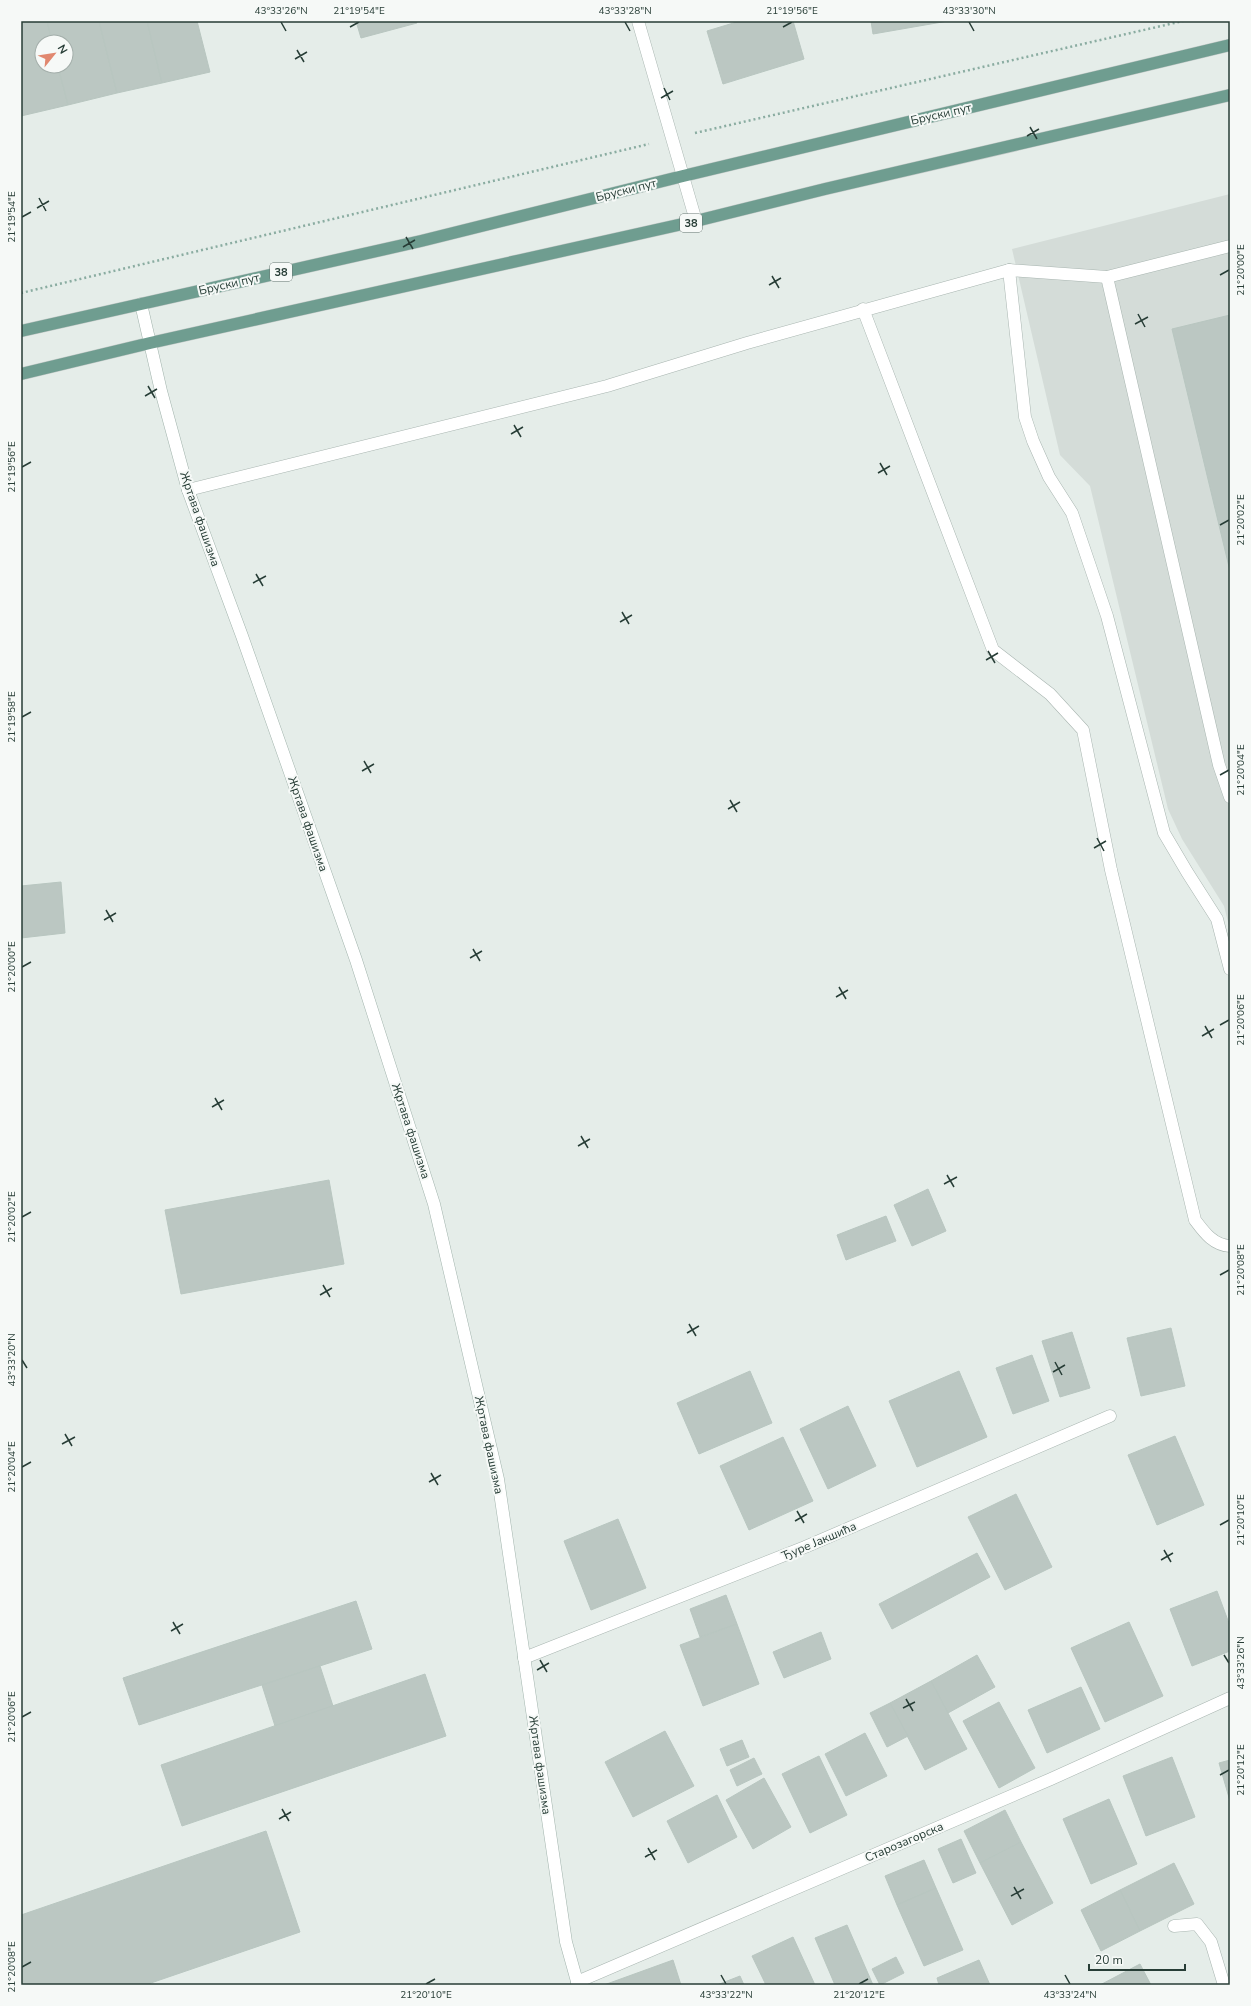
<svg xmlns="http://www.w3.org/2000/svg" width="1251" height="2006" font-family="'Nunito Sans',sans-serif">
<style>
.built{fill:#d4dcd8}
.building{fill:#bbc7c2;stroke:#b8c6c0}
.lines{fill:none;stroke-linecap:round;stroke-linejoin:round}
.lane-casing{stroke:#a8b5b0;stroke-width:13}
.street-casing{stroke:#a8b5b0;stroke-width:13}
.secondary-casing{stroke:#a2b4ad;stroke-width:13}
.primary-casing{stroke:#c3c9c7;stroke-width:13}
.path{stroke:#8aaca1;stroke-width:2.5;stroke-dasharray:2 3;stroke-linecap:butt}
.lane{stroke:#fff;stroke-width:12}
.street{stroke:#fff;stroke-width:12}
.secondary{stroke:#fff;stroke-width:12}
.primary{stroke:#6f9d90;stroke-width:12}
.ticks{fill:none;stroke:#273d36;stroke-width:1.5}
.labels{text-anchor:middle;dominant-baseline:central;stroke-width:4;stroke-linejoin:round;paint-order:stroke}
.shield{fill:#f6f9f7;stroke:#657570;stroke-width:1}
.shield-label{font-size:11px;font-weight:bold;fill:#273d36}
.street-label{font-size:12px;fill:#273d36;stroke:#f6f9f7}
.neatline{fill:none;stroke:#273d36;stroke-width:1.5}
.ticks-label{font-size:10px;text-anchor:middle;fill:#273d36}
</style>
<rect width="100%" height="100%" fill="#e5ede9"/>
<path class="built" d="M 1230,194 L 1230,930 L 1224,906 L 1182,839 L 1168,809 L 1090,486 L 1060,455 L 1012,249 Z"/>
<g class="building">
<path d="M 21,21 L 47,21 L 52,42 L 42,42 L 42,66 L 58,66 L 68,105 L 21,116 Z"/>
<path d="M 47,21 L 99,21 L 117,93 L 68,105 L 58,66 L 66,66 L 66,42 L 52,42 Z"/>
<path d="M 99,21 L 147,21 L 162,83 L 117,93 Z"/>
<path d="M 147,21 L 197,21 L 210,72 L 162,83 Z"/>
<path d="M 356,21 L 416,21 L 417,23 L 361,38 Z"/>
<path d="M 740,21 L 793,21 L 804,59 L 723,84 L 707,31 Z"/>
<path d="M 871,21 L 948,21 L 873,34 Z"/>
<path d="M 1230,315 L 1230,571 L 1172,329 Z"/>
<path d="M 61,882 L 65,933 L 21,938 L 21,886 Z"/>
<path d="M 329,1180 L 344,1264 L 181,1294 L 165,1210 Z"/>
<path d="M 928,1189 L 946,1231 L 912,1246 L 894,1205 Z"/>
<path d="M 886,1216 L 896,1241 L 846,1260 L 837,1235 Z"/>
<path d="M 1171,1328 L 1185,1386 L 1141,1396 L 1127,1338 Z"/>
<path d="M 1072,1332 L 1090,1388 L 1060,1397 L 1042,1341 Z"/>
<path d="M 1032,1355 L 1049,1401 L 1013,1414 L 996,1368 Z"/>
<path d="M 750,1371 L 772,1423 L 699,1454 L 677,1403 Z"/>
<path d="M 959,1371 L 987,1437 L 917,1467 L 889,1401 Z"/>
<path d="M 848,1406 L 876,1466 L 828,1489 L 800,1429 Z"/>
<path d="M 1175,1436 L 1204,1505 L 1157,1525 L 1128,1455 Z"/>
<path d="M 783,1437 L 813,1501 L 749,1530 L 720,1466 Z"/>
<path d="M 1016,1494 L 1052,1567 L 1005,1590 L 968,1517 Z"/>
<path d="M 618,1519 L 646,1588 L 591,1610 L 564,1541 Z"/>
<path d="M 977,1553 L 990,1577 L 892,1629 L 879,1604 Z"/>
<path d="M 1217,1591 L 1230,1626 L 1230,1651 L 1192,1666 L 1170,1609 Z"/>
<path d="M 726,1595 L 737,1624 L 700,1637 L 690,1609 Z"/>
<path d="M 356,1601 L 372,1649 L 139,1725 L 123,1678 Z"/>
<path d="M 1129,1622 L 1163,1696 L 1105,1722 L 1071,1648 Z"/>
<path d="M 737,1624 L 759,1684 L 703,1706 L 680,1645 Z"/>
<path d="M 821,1632 L 831,1659 L 784,1678 L 773,1652 Z"/>
<path d="M 977,1655 L 995,1687 L 948,1713 L 931,1681 Z"/>
<path d="M 320,1666 L 333,1706 L 275,1726 L 262,1685 Z"/>
<path d="M 425,1674 L 446,1736 L 182,1826 L 161,1765 Z"/>
<path d="M 931,1681 L 967,1749 L 925,1770 L 890,1703 Z"/>
<path d="M 1081,1687 L 1100,1729 L 1047,1753 L 1028,1710 Z"/>
<path d="M 999,1702 L 1035,1768 L 999,1788 L 963,1721 Z"/>
<path d="M 890,1703 L 908,1736 L 887,1747 L 870,1713 Z"/>
<path d="M 665,1731 L 694,1786 L 633,1817 L 605,1762 Z"/>
<path d="M 865,1733 L 887,1776 L 846,1796 L 825,1754 Z"/>
<path d="M 742,1740 L 749,1757 L 727,1766 L 720,1749 Z"/>
<path d="M 819,1756 L 847,1815 L 810,1833 L 782,1774 Z"/>
<path d="M 1172,1757 L 1195,1817 L 1146,1836 L 1123,1776 Z"/>
<path d="M 754,1758 L 762,1774 L 737,1786 L 730,1770 Z"/>
<path d="M 1230,1760 L 1230,1801 L 1219,1763 Z"/>
<path d="M 764,1778 L 791,1827 L 753,1849 L 726,1800 Z"/>
<path d="M 717,1795 L 737,1837 L 688,1863 L 667,1821 Z"/>
<path d="M 1109,1799 L 1137,1864 L 1091,1884 L 1063,1819 Z"/>
<path d="M 1005,1810 L 1021,1842 L 980,1863 L 964,1831 Z"/>
<path d="M 266,1831 L 300,1932 L 145,1985 L 22,1985 L 21,1915 Z"/>
<path d="M 961,1839 L 976,1873 L 953,1883 L 938,1849 Z"/>
<path d="M 1021,1842 L 1053,1903 L 1012,1925 L 980,1863 Z"/>
<path d="M 924,1860 L 936,1888 L 897,1905 L 885,1876 Z"/>
<path d="M 1174,1863 L 1194,1904 L 1140,1931 L 1120,1890 Z"/>
<path d="M 936,1888 L 963,1950 L 924,1966 L 897,1905 Z"/>
<path d="M 1120,1890 L 1140,1931 L 1101,1951 L 1081,1910 Z"/>
<path d="M 847,1925 L 873,1985 L 835,1985 L 815,1938 Z"/>
<path d="M 793,1937 L 815,1985 L 766,1985 L 752,1956 Z"/>
<path d="M 896,1957 L 904,1973 L 880,1985 L 872,1969 Z"/>
<path d="M 673,1960 L 681,1985 L 604,1985 Z"/>
<path d="M 979,1960 L 990,1985 L 939,1985 L 937,1978 Z"/>
<path d="M 1140,1964 L 1151,1985 L 1100,1985 Z"/>
<path d="M 740,1976 L 744,1985 L 717,1985 Z"/>
</g>
<g class="lines">
<defs>
<g id="lane">
<path d="M 638,21 L 696,221"/>
<path d="M 1009,270 L 1025,417 L 1033,441 L 1049,477 L 1072,513 L 1107,616 L 1164,833 L 1187,872 L 1217,919 L 1230,969"/>
<path d="M 1107,277 L 1219,765 L 1230,797"/>
<path d="M 863,309 L 993,650 L 1050,694 L 1083,730 L 1111,870 L 1195,1220 C 1204,1232 1213,1245 1230,1246"/>
<path d="M 188,490 L 607,386 L 747,343 L 1009,270 L 1107,277 L 1230,246"/>
</g>
<g id="street">
<path d="M 524,1658 L 805,1547 L 1110,1416"/>
<path d="M 1174,1926 L 1197,1924 L 1211,1942 L 1224,1985"/>
<path d="M 577,1982 L 1051,1779 L 1230,1698"/>
</g>
<path id="secondary" d="M 141,304 L 161,391 L 188,490 L 242,636 L 356,960 L 434,1204 L 498,1479 L 566,1942 L 578,1985"/>
<g id="primary">
<path d="M 21,331 L 421,241 L 683,176 L 1230,45"/>
<path d="M 21,374 L 150,343 L 696,221 L 825,189 L 1230,95"/>
</g>
</defs>
<use href="#lane" class="lane-casing"/>
<use href="#street" class="street-casing"/>
<use href="#secondary" class="secondary-casing"/>
<use href="#primary" class="primary-casing"/>
<g class="path">
<path d="M 695,133 L 1183,21"/>
<path d="M 21,293 L 649,144"/>
</g>
<use href="#lane" class="lane"/>
<use href="#street" class="street"/>
<use href="#secondary" class="secondary"/>
<use href="#primary" class="primary"/>
</g>
<path class="ticks" d="M 281,22 L 286,31M 625,22 L 630,31M 969,22 L 974,31M 350,27 L 359,22M 783,27 L 792,22M 297,50 L 304,62M 295,59 L 307,52M 664,88 L 670,100M 661,98 L 673,91M 1030,127 L 1037,139M 1027,136 L 1039,129M 39,198 L 46,211M 37,208 L 49,201M 22,217 L 31,212M 406,237 L 413,249M 403,247 L 415,240M 1220,275 L 1229,270M 772,276 L 779,288M 769,285 L 781,278M 1138,314 L 1145,327M 1135,324 L 1148,317M 148,386 L 155,398M 145,396 L 157,389M 514,425 L 521,437M 511,434 L 523,427M 880,463 L 887,475M 22,467 L 31,462M 878,473 L 890,466M 1220,525 L 1229,520M 256,574 L 263,586M 253,583 L 266,576M 622,612 L 629,624M 620,622 L 632,615M 988,651 L 995,663M 986,660 L 998,653M 22,717 L 31,712M 364,761 L 371,773M 362,771 L 374,764M 1220,775 L 1229,770M 730,800 L 737,812M 728,809 L 740,802M 1097,838 L 1104,851M 1094,848 L 1106,841M 106,910 L 113,922M 104,920 L 116,913M 473,949 L 480,961M 470,958 L 482,951M 22,967 L 31,962M 839,987 L 846,999M 836,997 L 848,990M 1220,1025 L 1229,1020M 1205,1026 L 1212,1038M 1202,1036 L 1214,1029M 215,1098 L 222,1110M 212,1107 L 224,1100M 581,1136 L 588,1148M 578,1146 L 590,1139M 947,1175 L 954,1187M 944,1184 L 957,1177M 22,1217 L 31,1212M 1220,1275 L 1229,1270M 323,1285 L 330,1297M 320,1295 L 332,1288M 689,1324 L 696,1336M 687,1333 L 699,1326M 22,1360 L 27,1368M 1055,1362 L 1062,1375M 1053,1372 L 1065,1365M 65,1434 L 72,1446M 62,1444 L 75,1437M 22,1467 L 31,1462M 431,1473 L 438,1485M 429,1482 L 441,1475M 797,1511 L 804,1523M 795,1521 L 807,1514M 1220,1525 L 1229,1520M 1164,1550 L 1171,1562M 1161,1560 L 1173,1553M 173,1622 L 180,1634M 171,1631 L 183,1624M 1224,1655 L 1229,1663M 540,1660 L 547,1672M 537,1670 L 549,1663M 906,1699 L 913,1711M 903,1708 L 915,1702M 22,1717 L 31,1712M 1220,1775 L 1229,1770M 282,1809 L 289,1821M 279,1819 L 291,1812M 648,1848 L 655,1860M 645,1857 L 657,1850M 1014,1887 L 1021,1899M 1011,1896 L 1024,1889M 22,1967 L 31,1962M 721,1975 L 726,1984M 1065,1975 L 1070,1984M 426,1984 L 435,1979M 859,1984 L 868,1979"/>
<g class="labels">
<g class="shield">
<rect x="680" y="214" width="22" height="18" rx="3"/>
<rect x="270" y="263" width="22" height="18" rx="3"/>
</g>
<g class="shield-label">
<text x="691" y="223">38</text>
<text x="281" y="272">38</text>
</g>
<g class="street-label">
<text transform="translate(941 114) rotate(-13)">Бруски пут</text>
<text transform="translate(626 190) rotate(-14)">Бруски пут</text>
<text transform="translate(229 284) rotate(-13)">Бруски пут</text>
<text transform="translate(200 519) rotate(71)">Жртава фашизма</text>
<text transform="translate(308 824) rotate(71)">Жртава фашизма</text>
<text transform="translate(411 1131) rotate(72)">Жртава фашизма</text>
<text transform="translate(489 1445) rotate(78)">Жртава фашизма</text>
<text transform="translate(819 1541) rotate(-23)">Ђуре Јакшића</text>
<text transform="translate(540 1765) rotate(82)">Жртава фашизма</text>
<text transform="translate(904 1842) rotate(-23)">Старозагорска</text>
</g>
</g>
<rect width="1251" height="2006" fill="none" stroke="#f6f9f7" stroke-width="44"/>
<g transform="translate(54 54) rotate(60)"><circle r="19" fill="#f6f9f7" stroke="#a3aeaa"/>
<path d="M0-3L7 15L0 10L-7 15Z" fill="#e1886f"/>
<text y="-6" font-size="11" font-weight="bold" text-anchor="middle" fill="#273d36">N</text>
</g>
<path d="M1089 1964v6h96v-6" fill="none" stroke="#273d36" stroke-width="2"/>
<text x="1095" y="1964" font-size="12" fill="#273d36" stroke="#f6f9f7" stroke-width="3" paint-order="stroke">20 m</text>
<rect x="22" y="22" width="1207" height="1962" class="neatline"/>
<g class="ticks-label">
<text x="281" y="14">43°33'26"N</text>
<text x="359" y="14">21°19'54"E</text>
<text x="625" y="14">43°33'28"N</text>
<text x="792" y="14">21°19'56"E</text>
<text x="969" y="14">43°33'30"N</text>
<text transform="translate(11 217) rotate(-90)" y="4">21°19'54"E</text>
<text transform="translate(1240 270) rotate(-90)" y="4">21°20'00"E</text>
<text transform="translate(11 467) rotate(-90)" y="4">21°19'56"E</text>
<text transform="translate(1240 520) rotate(-90)" y="4">21°20'02"E</text>
<text transform="translate(11 717) rotate(-90)" y="4">21°19'58"E</text>
<text transform="translate(1240 770) rotate(-90)" y="4">21°20'04"E</text>
<text transform="translate(11 967) rotate(-90)" y="4">21°20'00"E</text>
<text transform="translate(1240 1020) rotate(-90)" y="4">21°20'06"E</text>
<text transform="translate(11 1217) rotate(-90)" y="4">21°20'02"E</text>
<text transform="translate(1240 1270) rotate(-90)" y="4">21°20'08"E</text>
<text transform="translate(11 1360) rotate(-90)" y="4">43°33'20"N</text>
<text transform="translate(11 1467) rotate(-90)" y="4">21°20'04"E</text>
<text transform="translate(1240 1520) rotate(-90)" y="4">21°20'10"E</text>
<text transform="translate(1240 1663) rotate(-90)" y="4">43°33'26"N</text>
<text transform="translate(11 1717) rotate(-90)" y="4">21°20'06"E</text>
<text transform="translate(1240 1770) rotate(-90)" y="4">21°20'12"E</text>
<text transform="translate(11 1967) rotate(-90)" y="4">21°20'08"E</text>
<text x="426" y="1998">21°20'10"E</text>
<text x="726" y="1998">43°33'22"N</text>
<text x="859" y="1998">21°20'12"E</text>
<text x="1070" y="1998">43°33'24"N</text>
</g>
</svg>
